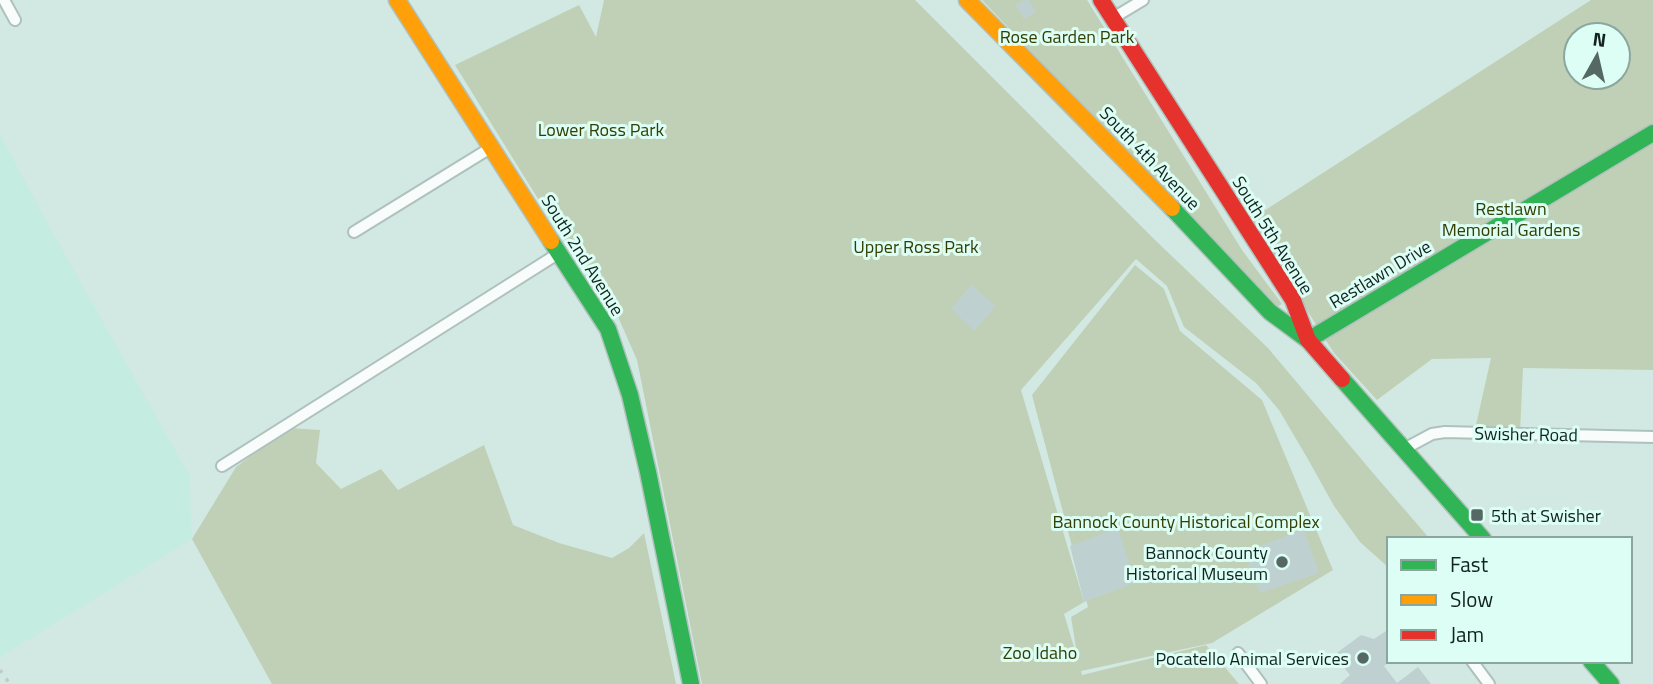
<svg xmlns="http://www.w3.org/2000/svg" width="1653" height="684" font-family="'Titillium Web',sans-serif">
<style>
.built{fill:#c4ece1}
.green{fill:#c0d0b6;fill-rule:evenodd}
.building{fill:#bed1d0}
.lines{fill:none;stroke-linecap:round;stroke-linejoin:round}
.street-casing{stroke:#afc1bc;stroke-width:14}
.fast-casing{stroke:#afc1bc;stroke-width:19}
.slow-casing{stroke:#afc1bc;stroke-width:19}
.jam-casing{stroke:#afc1bc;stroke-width:19}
.street{stroke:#f8fcfb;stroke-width:10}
.fast{stroke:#30b455;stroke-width:16}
.slow{stroke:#ff9f0a;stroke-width:16}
.jam{stroke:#e5322d;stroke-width:16}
.rail{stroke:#c4cac9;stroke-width:3.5;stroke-dasharray:3.5 7;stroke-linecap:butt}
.poi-dot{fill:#556864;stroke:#dcfef5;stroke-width:2.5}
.labels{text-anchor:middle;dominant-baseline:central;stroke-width:6;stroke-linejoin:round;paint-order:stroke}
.park-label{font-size:18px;fill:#353e02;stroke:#dcfef5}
.street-label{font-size:18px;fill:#12231f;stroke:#dcfef5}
.poi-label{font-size:18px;fill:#12231f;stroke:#dcfef5;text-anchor:end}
</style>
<rect width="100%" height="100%" fill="#d2e9e3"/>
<path class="built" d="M 0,135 L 46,221 L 189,475 L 192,539 L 0,657 Z"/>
<g class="green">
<path d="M 604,0 L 915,0 L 1154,239 L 1268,348 L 1373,473 L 1430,539 L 1389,539 L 1389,568 L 1360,542 L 1334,506 L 1309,461 L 1279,410 L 1256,383 L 1184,327 L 1167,286 L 1136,259 L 1021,390 L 1084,602 L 1064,614 L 1078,660 L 1071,617 L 1088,607 L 1032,395 L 1135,265 L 1164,289 L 1180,331 L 1262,400 L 1333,570 L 1212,643 L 1081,671 L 1082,675 L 1206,645 L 1239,684 L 702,684 L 637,360 L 612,303 L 558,231 L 455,65 L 579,5 L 596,37 Z"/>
<path d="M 982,0 L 1087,0 L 1242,250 L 1282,304 L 1275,308 Z"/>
<path d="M 1591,0 L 1653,0 L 1653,370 L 1523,368 L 1520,433 L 1474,434 L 1491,358 L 1432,359 L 1377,400 L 1334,353 L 1250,220 ZM 1576,35 L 1618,35 L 1618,77 L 1576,77 Z"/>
<path d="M 289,428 L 320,430 L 316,463 L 341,489 L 381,469 L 398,490 L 484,445 L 513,525 L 559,543 L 612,558 L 629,548 L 644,533 L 676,684 L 272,684 L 192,539 L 236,467 Z"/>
</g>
<g class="building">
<path d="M 1024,0 L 1029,0 L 1036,12 L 1024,19 L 1015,5 Z"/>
<path d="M 971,285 L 996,306 L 974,331 L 951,309 Z"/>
<path d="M 1118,528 L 1135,583 L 1084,602 L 1070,546 Z"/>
<path d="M 1304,530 L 1319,573 L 1260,593 L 1244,551 Z"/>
<path d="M 1389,629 L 1389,662 L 1384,666 L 1397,683 L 1418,667 L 1431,684 L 1340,684 L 1350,675 L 1334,655 L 1361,635 L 1374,639 Z"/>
</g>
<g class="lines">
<defs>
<g id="street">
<path d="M 4,0 L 15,20"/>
<path d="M 1113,18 L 1143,0"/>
<path d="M 354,232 L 492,147"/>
<path d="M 1404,449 L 1432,434 L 1445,432 L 1653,437"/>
<path d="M 222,466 L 559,253"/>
<path d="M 1238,653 L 1261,684"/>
<path d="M 1472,661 L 1489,684"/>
</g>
<g id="fast">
<path d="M 1172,208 L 1270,312 L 1308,340"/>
<path d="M 551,241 L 608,329 L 630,395 L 648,472 L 691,684"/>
<path d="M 1308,340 L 1653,133"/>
<path d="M 1342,379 L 1483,539"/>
<path d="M 1591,661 L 1611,684"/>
</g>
<g id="slow">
<path d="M 397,0 L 551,241"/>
<path d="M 967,0 L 1172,208"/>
</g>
<path id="jam" d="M 1101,0 L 1293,300 L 1308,340 L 1342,379"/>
</defs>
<use href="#street" class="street-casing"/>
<use href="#fast" class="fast-casing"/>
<use href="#slow" class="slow-casing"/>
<use href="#jam" class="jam-casing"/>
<use href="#street" class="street"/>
<use href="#fast" class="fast"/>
<use href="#slow" class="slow"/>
<use href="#jam" class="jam"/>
<path class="rail" d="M 0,670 L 10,684"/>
</g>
<g class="poi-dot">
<rect x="1470" y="508" width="14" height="14" rx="3.5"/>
<circle cx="1282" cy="562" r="7"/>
<circle cx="1363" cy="658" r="7"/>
</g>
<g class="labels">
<g class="park-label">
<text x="1067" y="36">Rose Garden Park</text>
<text x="601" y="129">Lower Ross Park</text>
<text x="1511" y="208">Restlawn<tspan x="1511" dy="21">Memorial Gardens</tspan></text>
<text x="916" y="246">Upper Ross Park</text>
<text x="1186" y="521">Bannock County Historical Complex</text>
<text x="1040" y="652">Zoo Idaho</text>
</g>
<g class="street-label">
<text transform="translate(1150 158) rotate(46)">South 4th Avenue</text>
<text transform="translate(1273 235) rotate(58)">South 5th Avenue</text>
<text transform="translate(583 255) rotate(58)">South 2nd Avenue</text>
<text transform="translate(1380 274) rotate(-31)">Restlawn Drive</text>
<text transform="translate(1526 434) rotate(1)">Swisher Road</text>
</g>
<g class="poi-label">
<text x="1491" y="515" text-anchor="start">5th at Swisher</text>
<text x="1268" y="552">Bannock County<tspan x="1268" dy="21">Historical Museum</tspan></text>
<text x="1349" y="658">Pocatello Animal Services</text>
</g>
</g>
<rect x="1387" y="537" width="245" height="126" fill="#dcfef5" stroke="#8ba69f" stroke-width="2"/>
<rect x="1401" y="560" width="35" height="10" fill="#30b455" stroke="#8ba69f" stroke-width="2"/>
<text x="1450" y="572" font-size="21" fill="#12231f">Fast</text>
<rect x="1401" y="595" width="35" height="10" fill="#ff9f0a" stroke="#8ba69f" stroke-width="2"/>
<text x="1450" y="607" font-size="21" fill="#12231f">Slow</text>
<rect x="1401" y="630" width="35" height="10" fill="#e5322d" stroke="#8ba69f" stroke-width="2"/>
<text x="1450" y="642" font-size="21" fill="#12231f">Jam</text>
<g transform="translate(1597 56) rotate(8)"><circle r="33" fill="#dcfef5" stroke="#8ba69f" stroke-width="2"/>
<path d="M0-5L12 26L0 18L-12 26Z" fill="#556864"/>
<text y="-10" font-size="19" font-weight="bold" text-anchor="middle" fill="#12231f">N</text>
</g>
</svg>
